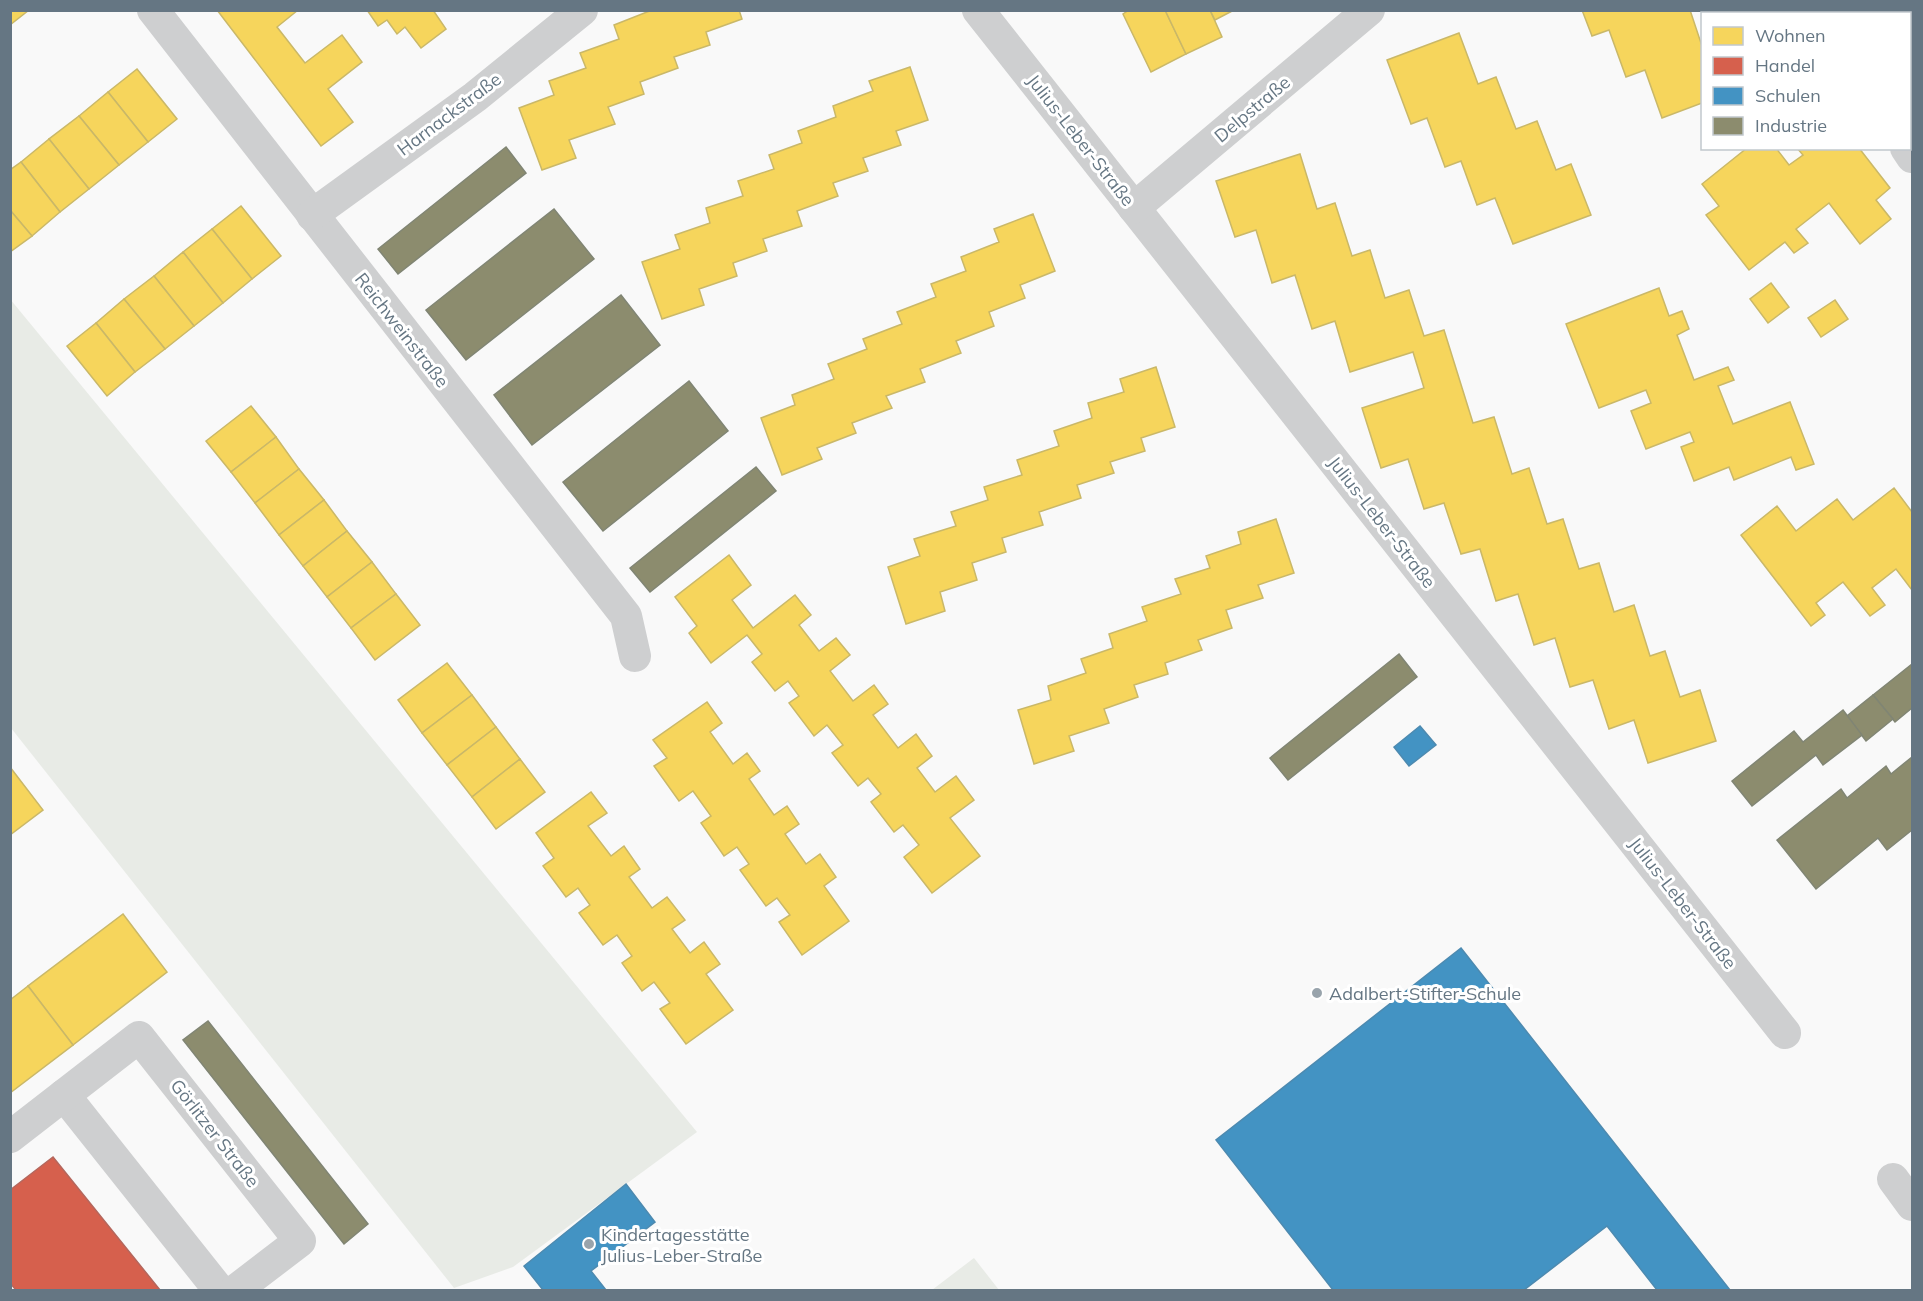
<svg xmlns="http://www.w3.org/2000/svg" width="1923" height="1301" font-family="Mulish,sans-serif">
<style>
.green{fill:#e8ebe6}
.homes{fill:#f6d55c;stroke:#cab868;stroke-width:1.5}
.shops{fill:#d6604d;stroke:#b4675d;stroke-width:1.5}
.schools{fill:#4393c3;stroke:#4d8ab0;stroke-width:1.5}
.industry{fill:#8c8c6e;stroke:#808574;stroke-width:1.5}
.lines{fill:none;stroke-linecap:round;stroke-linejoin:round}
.minor{stroke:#cecfd0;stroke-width:32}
.poi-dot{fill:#99a4ac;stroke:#fff;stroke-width:2}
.labels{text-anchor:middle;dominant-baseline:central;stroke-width:6;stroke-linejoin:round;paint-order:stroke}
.street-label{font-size:18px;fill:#657683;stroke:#fff}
.poi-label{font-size:18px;fill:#657683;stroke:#fff;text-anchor:start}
</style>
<rect width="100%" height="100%" fill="#f9f9f9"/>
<g class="green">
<path d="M 10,299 L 697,1132 L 513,1267 L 454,1288 L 11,728 Z"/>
<path d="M 974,1258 L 999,1290 L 932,1290 Z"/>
</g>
<g class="homes">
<path d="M 10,10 L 29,10 L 10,25 Z"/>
<path d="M 217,10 L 298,10 L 277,27 L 305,63 L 342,35 L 362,62 L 328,89 L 353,122 L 321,146 Z"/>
<path d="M 367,10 L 433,10 L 446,29 L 421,48 L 405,27 L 397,34 L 387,20 L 378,26 Z"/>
<path d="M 739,10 L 742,19 L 706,32 L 710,45 L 674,57 L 678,68 L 640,82 L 644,94 L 608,107 L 615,124 L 569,140 L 576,158 L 542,170 L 519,108 L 554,95 L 549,81 L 586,68 L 580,53 L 619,39 L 614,25 L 652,10 Z"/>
<path d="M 1129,10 L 1165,10 L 1186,54 L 1151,72 L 1123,14 Z"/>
<path d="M 1165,10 L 1210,10 L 1222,37 L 1186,54 Z"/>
<path d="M 1210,10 L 1234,10 L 1215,20 Z"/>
<path d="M 1690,10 L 1702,46 L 1702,103 L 1662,118 L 1645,70 L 1626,77 L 1609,30 L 1592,36 L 1582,10 Z"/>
<path d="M 1459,33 L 1478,84 L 1496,77 L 1516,129 L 1537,121 L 1556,170 L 1571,164 L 1591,215 L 1513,244 L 1495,198 L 1477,205 L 1461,161 L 1445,167 L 1427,118 L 1411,124 L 1387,60 Z"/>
<path d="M 910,67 L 928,120 L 896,131 L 901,145 L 863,158 L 868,171 L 833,183 L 838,196 L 797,211 L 802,226 L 763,239 L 767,251 L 733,263 L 737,276 L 699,289 L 704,305 L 662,319 L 642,262 L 680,249 L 675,235 L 710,223 L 706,208 L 743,196 L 738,181 L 774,169 L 769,155 L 802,143 L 798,131 L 836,117 L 833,106 L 873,91 L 869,81 Z"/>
<path d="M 137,69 L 177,119 L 148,142 L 108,92 Z"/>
<path d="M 108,92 L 148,142 L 119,165 L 79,116 Z"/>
<path d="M 79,116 L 119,165 L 89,189 L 49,139 Z"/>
<path d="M 49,139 L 89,189 L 60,212 L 21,162 Z"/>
<path d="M 1747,148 L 1776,148 L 1789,165 L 1803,155 L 1797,148 L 1859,148 L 1890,188 L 1876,200 L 1891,219 L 1860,244 L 1829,203 L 1796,229 L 1808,243 L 1794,253 L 1785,242 L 1749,270 L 1706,215 L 1719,206 L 1702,184 Z"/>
<path d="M 1300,154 L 1317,209 L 1335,203 L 1352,256 L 1370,250 L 1385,298 L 1409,290 L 1424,336 L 1444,330 L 1473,423 L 1494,417 L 1512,474 L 1529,468 L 1547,524 L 1563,519 L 1579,569 L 1599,563 L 1614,612 L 1634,605 L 1650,656 L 1665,651 L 1680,697 L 1700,690 L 1716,741 L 1648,763 L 1634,720 L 1609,729 L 1593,680 L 1570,687 L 1555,638 L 1534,645 L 1518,594 L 1496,601 L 1480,549 L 1461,554 L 1444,503 L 1424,509 L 1408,459 L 1381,468 L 1362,408 L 1424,388 L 1413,352 L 1350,372 L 1335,321 L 1312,329 L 1295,275 L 1272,283 L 1256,230 L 1235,237 L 1216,181 Z"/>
<path d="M 21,162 L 60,212 L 32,236 L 10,210 L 10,170 Z"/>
<path d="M 241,206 L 281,256 L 252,279 L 212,229 Z"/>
<path d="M 10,210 L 32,236 L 10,252 Z"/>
<path d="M 1033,214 L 1055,271 L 1020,285 L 1025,298 L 989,312 L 994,326 L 956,341 L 961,353 L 920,369 L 925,382 L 886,396 L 892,408 L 852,423 L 856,433 L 817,448 L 822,459 L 782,475 L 761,418 L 795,405 L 792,395 L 834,379 L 828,364 L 867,349 L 863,339 L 902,324 L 897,312 L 936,297 L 931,284 L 966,271 L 961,257 L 999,242 L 994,229 Z"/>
<path d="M 212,229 L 252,279 L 223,303 L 183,252 Z"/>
<path d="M 183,252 L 223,303 L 194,326 L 154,276 Z"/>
<path d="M 154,276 L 194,326 L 165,349 L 124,299 Z"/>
<path d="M 1771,283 L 1789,307 L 1768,323 L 1750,299 Z"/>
<path d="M 1659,288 L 1669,316 L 1682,311 L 1689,329 L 1677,335 L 1694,380 L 1728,367 L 1734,380 L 1718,386 L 1733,424 L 1790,402 L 1814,464 L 1796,470 L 1791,457 L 1734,480 L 1729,467 L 1694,481 L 1681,447 L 1694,442 L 1690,432 L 1646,449 L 1631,411 L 1651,403 L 1646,390 L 1599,408 L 1566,324 Z"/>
<path d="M 124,299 L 165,349 L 135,372 L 96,323 Z"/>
<path d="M 1835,300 L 1848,319 L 1821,337 L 1808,318 Z"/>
<path d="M 96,323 L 135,372 L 107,396 L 67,346 Z"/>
<path d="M 1156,367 L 1175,427 L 1141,438 L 1145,451 L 1110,462 L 1114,473 L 1077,485 L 1081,498 L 1039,512 L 1043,525 L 1002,538 L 1006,552 L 972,563 L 977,580 L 940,592 L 945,611 L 906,624 L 888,567 L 920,556 L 914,539 L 956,526 L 951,512 L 988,500 L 984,487 L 1022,475 L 1017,460 L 1059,446 L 1054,431 L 1092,418 L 1088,403 L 1124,392 L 1120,379 Z"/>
<path d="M 251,406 L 276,437 L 231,472 L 206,441 Z"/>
<path d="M 276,437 L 299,469 L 255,503 L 231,472 Z"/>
<path d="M 299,469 L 324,500 L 279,535 L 255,503 Z"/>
<path d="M 1894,488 L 1912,512 L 1912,590 L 1896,569 L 1872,588 L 1885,605 L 1870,616 L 1843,582 L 1816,603 L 1825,615 L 1811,626 L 1741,535 L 1777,506 L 1796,531 L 1837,499 L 1853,520 Z"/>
<path d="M 324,500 L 347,531 L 303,566 L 279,535 Z"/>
<path d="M 1276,519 L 1294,573 L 1258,585 L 1263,598 L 1226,610 L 1232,628 L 1198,640 L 1202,650 L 1165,663 L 1168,674 L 1134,685 L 1138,697 L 1104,709 L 1109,723 L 1069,736 L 1074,751 L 1034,764 L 1018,710 L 1051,700 L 1048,686 L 1086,673 L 1081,659 L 1113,648 L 1109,634 L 1147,621 L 1142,607 L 1181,594 L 1175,579 L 1210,568 L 1206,556 L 1241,544 L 1238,532 Z"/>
<path d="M 347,531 L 372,562 L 327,597 L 303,566 Z"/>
<path d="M 729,555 L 751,585 L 732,600 L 753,628 L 795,595 L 811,615 L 799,625 L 819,651 L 836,638 L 850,655 L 830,671 L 853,701 L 874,685 L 888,704 L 873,715 L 898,748 L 916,734 L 932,756 L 917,768 L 935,792 L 956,776 L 974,800 L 950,818 L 980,856 L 932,893 L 904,857 L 919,845 L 903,825 L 894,832 L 871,802 L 881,794 L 868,778 L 858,786 L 832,753 L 843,745 L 827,725 L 814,736 L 789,703 L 799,696 L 788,681 L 775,691 L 752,662 L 762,654 L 747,635 L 711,663 L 689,633 L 697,626 L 675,597 Z"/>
<path d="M 372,562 L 396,594 L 351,628 L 327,597 Z"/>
<path d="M 396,594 L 420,625 L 375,660 L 351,628 Z"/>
<path d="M 447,663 L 472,695 L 422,733 L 398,700 Z"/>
<path d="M 472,695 L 496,727 L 447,765 L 422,733 Z"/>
<path d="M 707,702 L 722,723 L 710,732 L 733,764 L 747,753 L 760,771 L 749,779 L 774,815 L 787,806 L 799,824 L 785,834 L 806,864 L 820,854 L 836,877 L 824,886 L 849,921 L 802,955 L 779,922 L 790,915 L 777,898 L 766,906 L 740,870 L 749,864 L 737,847 L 724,856 L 701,823 L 711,816 L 693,791 L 679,801 L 654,766 L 667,758 L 653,740 Z"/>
<path d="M 496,727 L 520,759 L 472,797 L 447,765 Z"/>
<path d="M 520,759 L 545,792 L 496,829 L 472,797 Z"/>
<path d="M 10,767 L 43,810 L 10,835 Z"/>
<path d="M 591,792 L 607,813 L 588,826 L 611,856 L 624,846 L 640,869 L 629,877 L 652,908 L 667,897 L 685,920 L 672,929 L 690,953 L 704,942 L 720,964 L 706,974 L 733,1010 L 686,1044 L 660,1009 L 670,1003 L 654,982 L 642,991 L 622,963 L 632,956 L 617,935 L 603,945 L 579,913 L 590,905 L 578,888 L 566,897 L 543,866 L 554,858 L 536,833 Z"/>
<path d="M 123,914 L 167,972 L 73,1045 L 28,986 Z"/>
<path d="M 28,986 L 73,1045 L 10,1093 L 10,1000 Z"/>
</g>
<path class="shops" d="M 53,1157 L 160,1290 L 16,1290 L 10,1283 L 10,1190 Z"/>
<g class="schools">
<path d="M 1420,726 L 1436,745 L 1409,766 L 1394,747 Z"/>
<path d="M 1461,948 L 1626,1158 L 1730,1290 L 1657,1290 L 1607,1226 L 1524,1290 L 1333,1290 L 1216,1140 Z"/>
<path d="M 626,1184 L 655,1222 L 591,1271 L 606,1290 L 543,1290 L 524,1266 Z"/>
</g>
<g class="industry">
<path d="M 506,147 L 526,173 L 398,274 L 378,249 Z"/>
<path d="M 554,209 L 594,259 L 466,360 L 426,310 Z"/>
<path d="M 621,295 L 660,345 L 532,445 L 494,395 Z"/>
<path d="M 689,381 L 728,431 L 603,531 L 563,482 Z"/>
<path d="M 756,467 L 776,491 L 650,592 L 630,568 Z"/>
<path d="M 1399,654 L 1417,677 L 1288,780 L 1270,758 Z"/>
<path d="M 1912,664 L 1912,708 L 1895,722 L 1873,695 Z"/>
<path d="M 1873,695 L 1893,719 L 1866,741 L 1847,716 Z"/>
<path d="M 1843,710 L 1862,735 L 1823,765 L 1816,755 L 1752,806 L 1732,781 L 1794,731 L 1803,742 Z"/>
<path d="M 1912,757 L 1912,830 L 1887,850 L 1878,838 L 1816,889 L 1777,840 L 1841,789 L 1847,798 L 1886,766 L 1891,774 Z"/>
<path d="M 208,1021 L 368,1224 L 344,1244 L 183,1040 Z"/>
</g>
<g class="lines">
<g class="minor">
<path d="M 153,10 L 626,616 L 635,656"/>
<path d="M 978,10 L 1785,1033"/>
<path d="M 1798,10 L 1800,14"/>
<path d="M 1906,148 L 1912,157"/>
<path d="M 1134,208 L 1369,10"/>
<path d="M 312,215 L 475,97 L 582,10"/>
<path d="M 64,1095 L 219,1290"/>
<path d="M 10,1137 L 139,1037 L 300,1241 L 236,1290"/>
<path d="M 1893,1179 L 1912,1205"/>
</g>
</g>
<g class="poi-dot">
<circle cx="1317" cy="993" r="6"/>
<circle cx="589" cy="1244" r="6"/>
</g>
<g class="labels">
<g class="street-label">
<text transform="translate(1252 109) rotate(-40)">Delpstraße</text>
<text transform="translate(449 114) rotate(-37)">Harnackstraße</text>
<text transform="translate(1081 140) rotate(52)">Julius-Leber-Straße</text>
<text transform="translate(402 330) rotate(52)">Reichweinstraße</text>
<text transform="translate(1382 522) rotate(52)">Julius-Leber-Straße</text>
<text transform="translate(1683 903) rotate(52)">Julius-Leber-Straße</text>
<text transform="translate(215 1133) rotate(52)">Görlitzer Straße</text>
</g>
<g class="poi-label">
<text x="1329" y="993">Adalbert-Stifter-Schule</text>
<text x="601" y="1234">Kindertagesstätte<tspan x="601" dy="21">Julius-Leber-Straße</tspan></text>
</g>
</g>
<rect width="1923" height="1301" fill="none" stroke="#657683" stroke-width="24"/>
<rect x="1701" y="12" width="210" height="138" fill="#ffffff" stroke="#c1c8cd" stroke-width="1.5"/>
<rect x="1713" y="27" width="30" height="18" fill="#f6d55c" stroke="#c1c8cd" stroke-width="1.5"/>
<text x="1755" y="42" font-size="18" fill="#657683">Wohnen</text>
<rect x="1713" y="57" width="30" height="18" fill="#d6604d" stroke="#c1c8cd" stroke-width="1.5"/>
<text x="1755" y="72" font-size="18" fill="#657683">Handel</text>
<rect x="1713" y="87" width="30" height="18" fill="#4393c3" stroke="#c1c8cd" stroke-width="1.5"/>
<text x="1755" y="102" font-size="18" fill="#657683">Schulen</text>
<rect x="1713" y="117" width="30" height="18" fill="#8c8c6e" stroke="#c1c8cd" stroke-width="1.5"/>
<text x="1755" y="132" font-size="18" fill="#657683">Industrie</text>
</svg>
